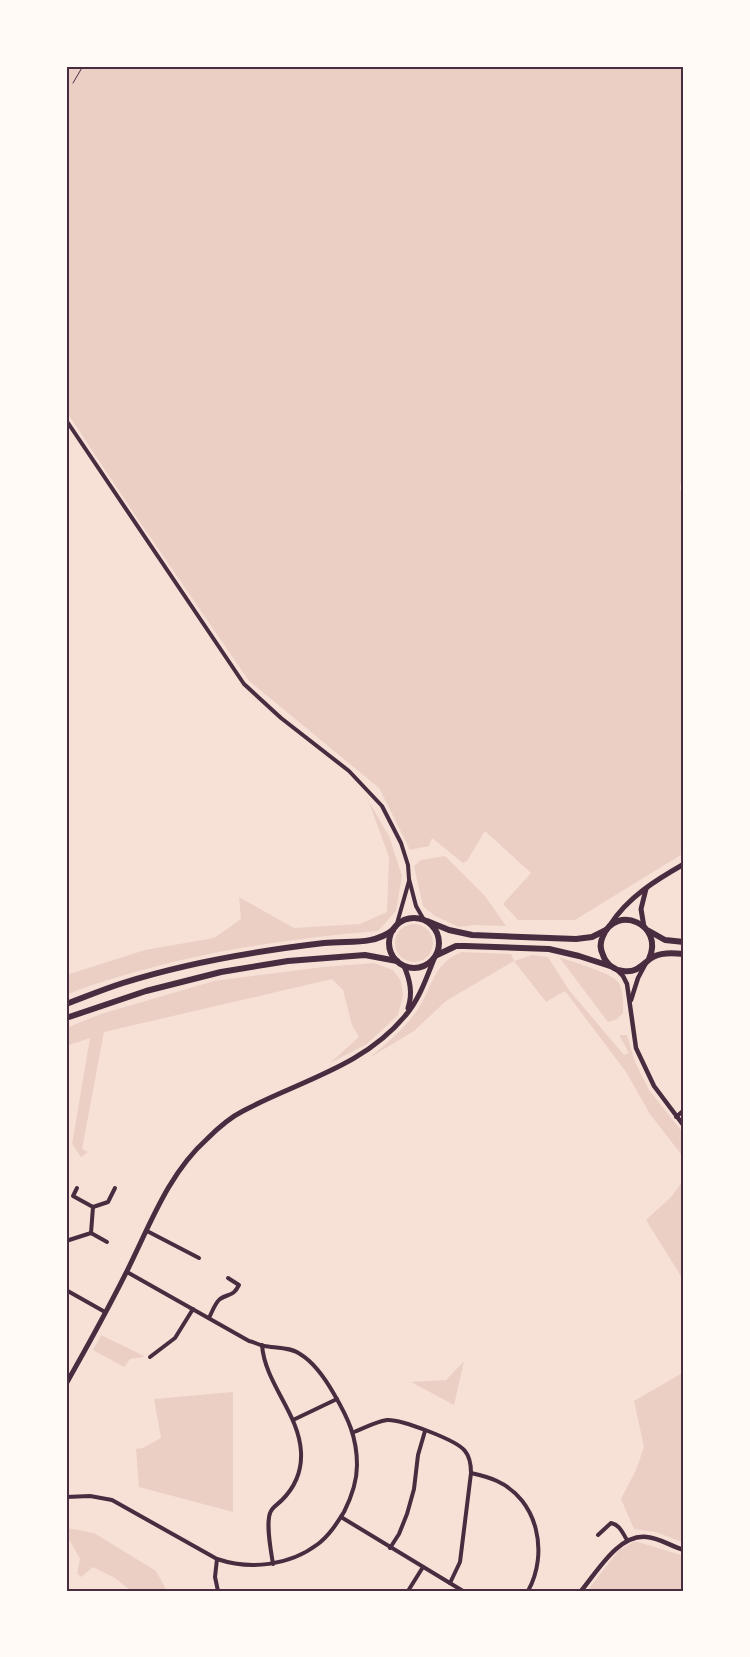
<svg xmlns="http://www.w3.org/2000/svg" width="750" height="1657" font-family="Poppins,sans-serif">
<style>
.green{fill:#ebcfc5}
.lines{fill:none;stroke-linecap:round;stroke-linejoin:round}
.path{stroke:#4a2c40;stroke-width:1}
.minor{stroke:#4a2c40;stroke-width:4}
.tertiary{stroke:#4a2c40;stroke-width:4.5}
.secondary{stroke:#4a2c40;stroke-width:5}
.trunk{stroke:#4a2c40;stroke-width:6}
.neatline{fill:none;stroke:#4a2c40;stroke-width:2}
</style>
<rect width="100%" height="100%" fill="#f7e1d7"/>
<g class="green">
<path d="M 66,66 L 684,66 L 684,475 L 680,486 L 680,490 L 684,493 L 684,853 L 575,920 L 518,920 L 503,904 L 531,873 L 485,831 L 467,861 L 463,863 L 432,838 L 429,846 L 410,850 L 379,788 L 249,681 L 137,518 L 66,411 Z"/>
<path d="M 368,800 L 389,836 L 402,876 L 396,911 L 378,931 C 296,938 214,949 135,972 C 111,979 89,985 66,995 L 66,975 L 145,950 L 214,938 L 241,919 L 239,897 L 294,928 L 360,924 L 387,912 L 389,857 Z"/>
<path d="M 445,856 L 485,896 L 506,926 L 475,925 L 459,927 L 435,916 L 423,906 L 414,866 L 421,860 Z"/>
<circle cx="414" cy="943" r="19"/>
<path d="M 462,952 L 511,954 L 514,961 L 532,955 L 548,957 L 569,990 L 624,1055 L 629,1053 L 619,1035 L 627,1035 L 635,1062 L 649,1090 L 684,1134 L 684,1158 L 650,1114 L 626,1072 L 565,991 L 546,1002 L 514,961 L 446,1001 L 414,1031 L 369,1058 C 386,1044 403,1030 416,1012 C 433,988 432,963 462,952 Z"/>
<path d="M 559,957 C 572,962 610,972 618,982 C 624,991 623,1003 623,1013 L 617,1019 L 608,1022 Z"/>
<path d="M 374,963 L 393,970 L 401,981 L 403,995 L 398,1015 L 367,1044 L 330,1063 L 359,1037 L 352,1025 L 343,990 L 332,979 L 104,1032 L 82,1149 L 88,1152 L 81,1157 L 72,1144 L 90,1038 L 66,1046 L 66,1028 L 101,1014 L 214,981 L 323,967 Z"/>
<path d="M 684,1179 L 684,1281 L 646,1220 L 672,1196 Z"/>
<path d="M 101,1335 L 144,1356 L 143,1357 L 130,1359 L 124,1367 L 93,1350 Z"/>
<path d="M 464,1361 L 454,1405 L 411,1382 L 446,1380 Z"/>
<path d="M 684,1372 L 684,1543 L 656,1532 L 634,1529 L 621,1499 L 636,1470 L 644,1447 L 634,1401 Z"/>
<path d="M 233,1392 L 233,1512 L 139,1487 L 136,1449 L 143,1448 L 161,1438 L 154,1399 Z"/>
<path d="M 67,1528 L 94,1533 L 156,1571 L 167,1591 L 131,1591 L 115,1578 L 93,1567 L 81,1577 L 77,1573 L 80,1559 L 66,1534 Z"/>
<path d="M 635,1541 L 684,1556 L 684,1591 L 587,1591 L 618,1551 Z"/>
</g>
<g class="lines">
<path class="path" d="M 73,83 L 83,66"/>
<g class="minor">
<path d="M 66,420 L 244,684 L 281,718 L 349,771 L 382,806 L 401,843 L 408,865 L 409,879 L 416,906 L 424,920"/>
<path d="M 396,927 L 409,881"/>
<path d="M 676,1117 L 684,1110"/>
<path d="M 77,1188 L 73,1196 L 93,1207"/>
<path d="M 147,1231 L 199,1258"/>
<path d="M 91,1233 L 107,1242"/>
<path d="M 66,1241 L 91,1233 L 93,1207 L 108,1202 L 115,1188"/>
<path d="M 66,1290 L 105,1312"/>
<path d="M 209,1318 C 212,1312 215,1303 220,1299 C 229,1293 233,1297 239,1285 L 228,1278"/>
<path d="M 262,1345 C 265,1384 299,1413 301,1452 C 302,1471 295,1487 282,1500 C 278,1504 273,1507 271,1511 C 265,1521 271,1551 273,1564"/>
<path d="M 150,1357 L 175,1338 L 193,1309"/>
<path d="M 293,1420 L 337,1399"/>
<path d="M 354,1432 C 364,1428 375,1422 387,1420 C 400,1419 457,1440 465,1451 C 470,1457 471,1465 471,1473 L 460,1562 L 450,1583"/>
<path d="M 471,1473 C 480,1475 489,1477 497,1481 C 538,1500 549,1553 528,1591"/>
<path d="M 66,1497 L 90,1496 L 112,1500 L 217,1559 C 250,1570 289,1566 318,1544 C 329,1536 337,1523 344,1512 C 351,1498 357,1482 357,1465 C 357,1437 348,1418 334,1394 C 326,1380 315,1363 300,1354 C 291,1347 275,1348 264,1346 C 259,1345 254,1342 249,1341 L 127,1272"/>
<path d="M 341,1517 L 463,1591"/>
<path d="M 598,1535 L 611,1523 C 620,1525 622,1532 627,1540"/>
<path d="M 390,1548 L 399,1534 L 407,1514 L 414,1489 L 418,1455 L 425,1431"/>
<path d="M 217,1559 L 215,1577 L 218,1591"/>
<path d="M 408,1591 L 423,1567"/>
</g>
<g class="tertiary">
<path d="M 617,970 L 623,976 L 627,984 L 636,1048 L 654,1086 L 684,1126"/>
<path d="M 631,1000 L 638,978 L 646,963"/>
<path d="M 581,1591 C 597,1572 619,1533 647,1537 C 660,1538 672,1547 684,1550"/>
</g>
<g class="secondary">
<path d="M 610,925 C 628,897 656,880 684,864"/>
<path d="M 644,927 L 641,909 L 646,889"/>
<path d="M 404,966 C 410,980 413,993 408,1008"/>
<path d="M 66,1384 C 87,1347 108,1309 127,1271 C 150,1225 168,1174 207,1139 C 217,1129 231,1117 243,1111 C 299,1081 363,1067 405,1016 C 419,1000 426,979 434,959"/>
</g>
<g class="trunk">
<circle cx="414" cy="943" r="25"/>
<path d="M 427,921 L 449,930 L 472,935 L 576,939 L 592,937 L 606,930"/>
<path d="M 649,931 L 665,940 L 684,942"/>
<path d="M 437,955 L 456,946 L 465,946 L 549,949 L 579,956 L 610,966"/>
<path d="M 649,959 C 665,924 616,904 603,936 C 600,942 600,949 603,955 C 606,964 614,970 623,971 C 636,973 641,966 650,959 C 659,952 673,953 684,954"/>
<path d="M 66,1004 C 85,997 104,989 123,983 C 189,962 256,951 324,943 C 349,940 372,946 393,930"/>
<path d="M 66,1018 L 146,991 L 221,972 L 288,961 L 365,955 L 397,961"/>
</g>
</g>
<rect width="750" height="1657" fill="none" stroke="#fffaf5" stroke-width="135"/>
<rect x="68" y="68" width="614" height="1522" class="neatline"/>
</svg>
